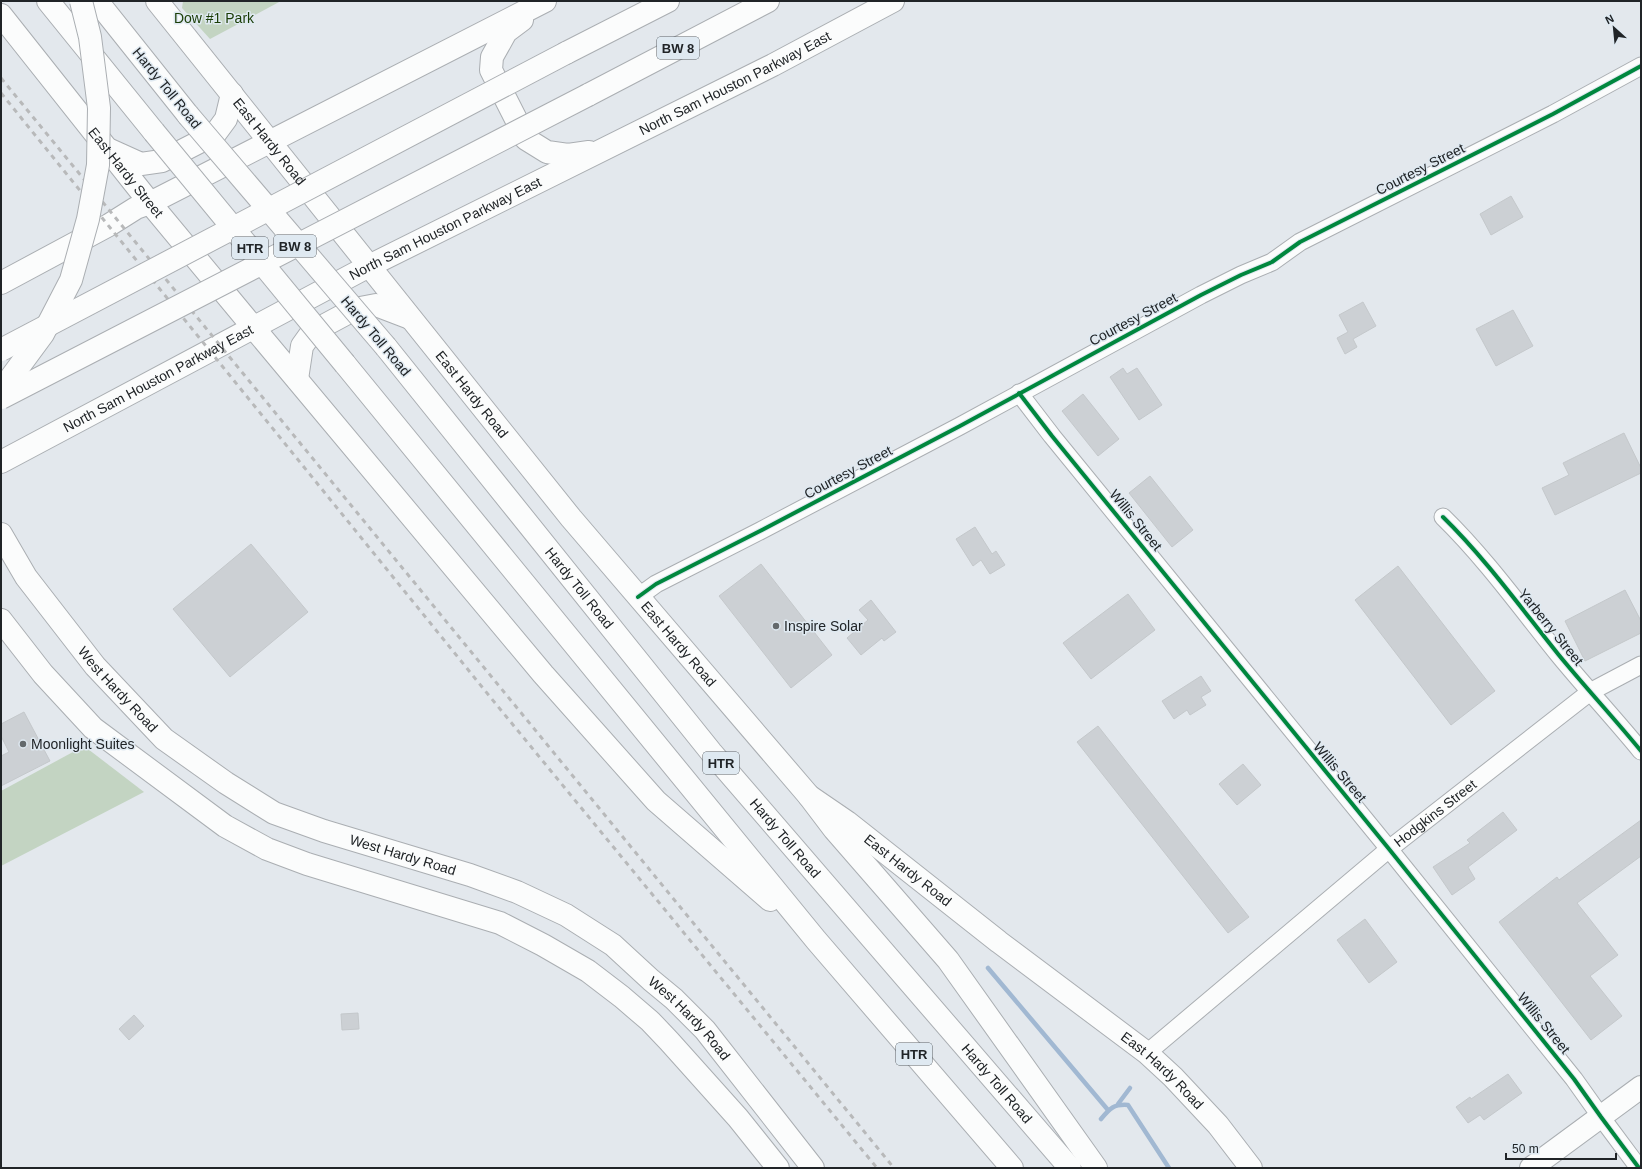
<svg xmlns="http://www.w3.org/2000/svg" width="1642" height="1169" font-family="Arial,sans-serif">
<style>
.green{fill:#c3d4c2}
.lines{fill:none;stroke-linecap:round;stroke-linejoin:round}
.stream{stroke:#a1b8d2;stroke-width:4.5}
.building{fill:#ccd0d4;stroke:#c4c8cb}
.minor-casing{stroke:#aaaeb2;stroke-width:19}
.secondary-casing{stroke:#aaaeb2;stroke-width:24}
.primary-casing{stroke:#aaaeb2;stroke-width:24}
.motorway-casing{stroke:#aaaeb2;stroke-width:24}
.minor{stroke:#fbfcfc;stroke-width:17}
.secondary{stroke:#fbfcfc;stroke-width:22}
.primary{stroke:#fbfcfc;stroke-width:22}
.motorway{stroke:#fbfcfc;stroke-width:22}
.rail{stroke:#b8b9ba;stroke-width:3;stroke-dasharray:5 5;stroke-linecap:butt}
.motorway-bridge-casing{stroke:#aaaeb2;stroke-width:24;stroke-linecap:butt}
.motorway-bridge{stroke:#fbfcfc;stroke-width:22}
.cycleway-casing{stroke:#dfe9f1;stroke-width:6}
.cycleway{stroke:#00873e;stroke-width:4}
.poi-dot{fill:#64696c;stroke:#dfe9f1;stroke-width:1.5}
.labels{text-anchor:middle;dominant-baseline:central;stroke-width:3;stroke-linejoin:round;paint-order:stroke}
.shield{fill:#dfe9f1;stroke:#595f64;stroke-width:1}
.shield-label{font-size:13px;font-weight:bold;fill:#202427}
.park-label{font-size:14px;fill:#1a3d05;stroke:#dfe9f1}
.street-label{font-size:14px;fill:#202427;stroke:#dfe9f1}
.poi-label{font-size:14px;fill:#202427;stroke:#dfe9f1;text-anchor:start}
</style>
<rect width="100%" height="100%" fill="#e3e8ed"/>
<g class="green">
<path d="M 183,1 L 281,1 L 210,39 L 182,8 Z"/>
<path d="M 84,746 L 144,792 L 1,866 L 1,791 Z"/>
</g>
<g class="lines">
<g class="stream">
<path d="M 988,968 L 1108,1110"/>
<path d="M 1118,1104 L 1130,1088"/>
<path d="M 1101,1119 C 1110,1108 1114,1104 1128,1105 L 1169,1168"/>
</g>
</g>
<g class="building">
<path d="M 1511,196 L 1523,217 L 1491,235 L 1480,214 Z"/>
<path d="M 1363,302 L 1376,326 L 1353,339 L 1357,347 L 1345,354 L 1337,338 L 1348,332 L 1339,315 Z"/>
<path d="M 1513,310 L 1533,346 L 1496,366 L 1476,329 Z"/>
<path d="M 1123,368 L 1127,374 L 1137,368 L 1162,405 L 1139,420 L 1110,377 Z"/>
<path d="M 1083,394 L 1119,439 L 1098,456 L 1062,411 Z"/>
<path d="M 1624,433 L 1641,468 L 1641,473 L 1555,515 L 1542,488 L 1569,475 L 1563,463 Z"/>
<path d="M 1150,476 L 1193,530 L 1172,547 L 1129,493 Z"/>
<path d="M 975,527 L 992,554 L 996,551 L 1005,565 L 990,574 L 981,560 L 973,566 L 956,539 Z"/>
<path d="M 251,544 L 308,612 L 230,677 L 173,609 Z"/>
<path d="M 761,564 L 832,655 L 791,688 L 719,596 Z"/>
<path d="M 1398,566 L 1495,691 L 1451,725 L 1355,600 Z"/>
<path d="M 1625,590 L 1641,621 L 1641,633 L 1585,661 L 1565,621 Z"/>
<path d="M 1128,594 L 1155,630 L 1091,679 L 1063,643 Z"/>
<path d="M 871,600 L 896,632 L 884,641 L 882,638 L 861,655 L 847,638 L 868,620 L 859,610 Z"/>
<path d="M 1201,676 L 1211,691 L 1201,697 L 1206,705 L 1190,715 L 1187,710 L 1174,719 L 1162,701 Z"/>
<path d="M 24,712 L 50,761 L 1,786 L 1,756 L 9,752 L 1,736 L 1,724 Z"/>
<path d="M 1098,726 L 1249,917 L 1228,933 L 1077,742 Z"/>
<path d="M 1243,764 L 1261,785 L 1237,805 L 1219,784 Z"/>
<path d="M 1503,812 L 1517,830 L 1468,867 L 1475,879 L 1452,895 L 1433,867 L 1470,843 L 1467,840 Z"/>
<path d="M 1641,820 L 1641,856 L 1577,903 L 1618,955 L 1590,976 L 1622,1016 L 1591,1040 L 1499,922 L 1557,877 L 1559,880 Z"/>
<path d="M 1365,919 L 1397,962 L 1369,983 L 1337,940 Z"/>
<path d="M 358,1013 L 359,1029 L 342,1030 L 341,1014 Z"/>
<path d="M 134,1015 L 144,1026 L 129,1040 L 119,1029 Z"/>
<path d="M 1508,1074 L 1522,1093 L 1484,1120 L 1480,1115 L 1468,1123 L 1456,1107 L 1470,1097 L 1471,1099 Z"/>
</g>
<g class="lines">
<defs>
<g id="minor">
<path d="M 1019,393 L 1052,436 L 1389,849 L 1574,1079 L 1601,1117 L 1639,1168"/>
<path d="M 1443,517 C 1485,558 1521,608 1558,654 C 1585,687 1614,718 1641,751"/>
<path d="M 638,597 L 656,584 L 760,531 L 960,426 L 1201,295 L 1241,275 L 1272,262 L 1300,242 L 1553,114 L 1641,66"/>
<path id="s1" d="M 1147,1053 L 1389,849 L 1590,692 L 1641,665"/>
</g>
<g id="secondary">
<path id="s2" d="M 157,1 L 571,518 L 809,796 L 847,822 L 999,942 L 1147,1053 L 1173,1077 L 1218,1125 L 1251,1168"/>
<path id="s3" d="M 1,15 L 150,203 L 253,327"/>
<path d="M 522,20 L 506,32 L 492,57 L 491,70 L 526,139 L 547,152 L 568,155 L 589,152"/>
<path d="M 110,150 L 141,164 L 162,161 L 215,134 L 226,119 L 232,94"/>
<path d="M 1,283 L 109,225 L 136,208 L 150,203 L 545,1"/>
<path d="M 297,379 L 302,346 L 312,332 L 355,309 L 376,305 L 410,318"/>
<path id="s4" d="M 1,462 L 369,266 L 773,65 L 893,1"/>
<path id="s5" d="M 1,534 L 26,577 L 95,666 L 164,739 L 226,783 L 274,813 L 324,831 L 470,875 L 517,892 L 566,915 L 613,945 L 651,980 L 674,999 L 705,1030 L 813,1168"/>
<path d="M 1,620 L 43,674 L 93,728 L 225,826 L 267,849 L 307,864 L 500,923 L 543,945 L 588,971 L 622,997 L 650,1021 L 669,1041 L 738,1118 L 778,1168"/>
</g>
<path id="primary" d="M 1531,1168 L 1641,1087"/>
<g id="motorway">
<path d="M 48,1 L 154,132"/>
<path d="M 97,1 L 188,115"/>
<path d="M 566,53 L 668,1"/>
<path d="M 588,95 L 768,1"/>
<path d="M 253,327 L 543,674 L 656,801 L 770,900"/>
<path id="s6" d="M 386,347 L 711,752 L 1070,1168"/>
<path d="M 345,364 L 816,940 L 1012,1168"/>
<path d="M 809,796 L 834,829 L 948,960 L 1096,1168"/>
</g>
</defs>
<use href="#minor" class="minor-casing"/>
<use href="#secondary" class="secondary-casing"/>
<use href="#primary" class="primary-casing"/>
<use href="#motorway" class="motorway-casing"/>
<use href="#minor" class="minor"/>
<use href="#secondary" class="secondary"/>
<use href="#primary" class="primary"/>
<use href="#motorway" class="motorway"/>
<g class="rail">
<path d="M 1,78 L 894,1168"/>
<path d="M 1,93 L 491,698 L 877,1168"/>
</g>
<defs>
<g id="motorway-bridge">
<path d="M 188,115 L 386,347"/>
<path d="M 154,132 L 345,364"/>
<path d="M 1,350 L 566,53"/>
<path d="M 1,391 L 43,334 L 71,280 L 88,219 L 98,165 L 99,108 L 90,37 L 81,1"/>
<path d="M 1,398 L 588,95"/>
</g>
</defs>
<use href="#motorway-bridge" class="motorway-bridge-casing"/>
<use href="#motorway-bridge" class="motorway-bridge"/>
<defs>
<g id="cycleway">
<path d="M 1019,393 L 1052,436 L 1389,849 L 1574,1079 L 1601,1117 L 1639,1168"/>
<path d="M 1443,517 C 1485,558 1521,608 1558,654 C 1585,687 1614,718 1641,751"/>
<path d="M 638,597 L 656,584 L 760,531 L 960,426 L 1201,295 L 1241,275 L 1272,262 L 1300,242 L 1553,114 L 1641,66"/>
</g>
</defs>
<use href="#cycleway" class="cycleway-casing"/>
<use href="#cycleway" class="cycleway"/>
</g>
<g class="poi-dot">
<circle cx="776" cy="626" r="4"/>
<circle cx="23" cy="744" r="4"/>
</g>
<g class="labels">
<g class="shield">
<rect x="657" y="37" width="42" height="22" rx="3"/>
<rect x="274" y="235" width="42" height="22" rx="3"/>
<rect x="232" y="237" width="36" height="22" rx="3"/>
<rect x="703" y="752" width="36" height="22" rx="3"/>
<rect x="896" y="1043" width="36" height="22" rx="3"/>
</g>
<g class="shield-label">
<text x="678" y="48">BW 8</text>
<text x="295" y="246">BW 8</text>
<text x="250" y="248">HTR</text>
<text x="721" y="763">HTR</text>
<text x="914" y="1054">HTR</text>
</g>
<g class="park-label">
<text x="214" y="18">Dow #1 Park</text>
</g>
<g class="street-label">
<text stroke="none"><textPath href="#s4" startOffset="826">North Sam Houston Parkway East</textPath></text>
<text transform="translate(167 88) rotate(51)">Hardy Toll Road</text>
<text stroke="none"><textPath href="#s2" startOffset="180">East Hardy Road</textPath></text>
<text transform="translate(1420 169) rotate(-27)">Courtesy Street</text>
<text stroke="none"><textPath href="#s3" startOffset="201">East Hardy Street</textPath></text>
<text stroke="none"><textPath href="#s4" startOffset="502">North Sam Houston Parkway East</textPath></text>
<text transform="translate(1133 319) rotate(-28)">Courtesy Street</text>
<text transform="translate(376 336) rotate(50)">Hardy Toll Road</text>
<text stroke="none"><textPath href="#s4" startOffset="178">North Sam Houston Parkway East</textPath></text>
<text stroke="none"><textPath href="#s2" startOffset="504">East Hardy Road</textPath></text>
<text transform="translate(848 472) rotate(-28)">Courtesy Street</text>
<text transform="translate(1136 520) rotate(51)">Willis Street</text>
<text stroke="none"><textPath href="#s6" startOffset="309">Hardy Toll Road</textPath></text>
<text transform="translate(1551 627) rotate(51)">Yarberry Street</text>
<text stroke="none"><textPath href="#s2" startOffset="828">East Hardy Road</textPath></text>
<text stroke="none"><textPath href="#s5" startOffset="195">West Hardy Road</textPath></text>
<text transform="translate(1340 772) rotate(50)">Willis Street</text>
<text stroke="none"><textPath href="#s1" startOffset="375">Hodgkins Street</textPath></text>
<text stroke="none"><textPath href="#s6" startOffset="633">Hardy Toll Road</textPath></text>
<text stroke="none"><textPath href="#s5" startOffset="531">West Hardy Road</textPath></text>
<text stroke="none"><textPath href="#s2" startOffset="1152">East Hardy Road</textPath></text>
<text stroke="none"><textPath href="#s5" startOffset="867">West Hardy Road</textPath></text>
<text transform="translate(1544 1023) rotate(51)">Willis Street</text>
<text stroke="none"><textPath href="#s2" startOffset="1476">East Hardy Road</textPath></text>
<text stroke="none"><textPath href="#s6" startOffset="957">Hardy Toll Road</textPath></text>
</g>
<g class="poi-label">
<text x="784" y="626">Inspire Solar</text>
<text x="31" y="744">Moonlight Suites</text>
</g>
</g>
<rect width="1642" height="1169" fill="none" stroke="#202427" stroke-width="4"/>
<g transform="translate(1614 28) rotate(333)" stroke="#dfe9f1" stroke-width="3" paint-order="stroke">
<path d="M0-3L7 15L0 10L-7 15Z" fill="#202427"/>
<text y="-6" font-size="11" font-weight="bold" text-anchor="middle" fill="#202427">N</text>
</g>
<path d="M1506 1153v6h110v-6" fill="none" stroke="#202427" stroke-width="2"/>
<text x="1512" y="1153" font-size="12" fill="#202427" stroke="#dfe9f1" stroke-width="3" paint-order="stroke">50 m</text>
</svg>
